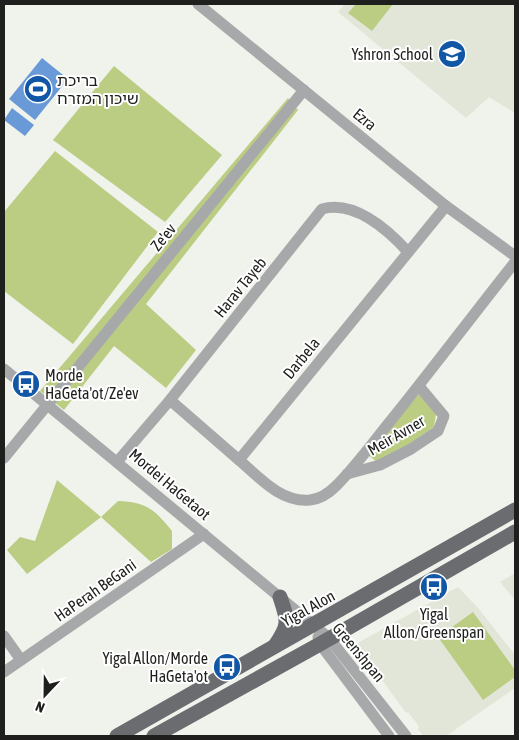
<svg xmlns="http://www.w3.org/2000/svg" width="519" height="740" font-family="'Asap Condensed','Noto Sans Hebrew',sans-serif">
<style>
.built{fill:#e2e6d9}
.green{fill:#bacd82}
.water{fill:#6a99d7}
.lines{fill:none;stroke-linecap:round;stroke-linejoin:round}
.minor{stroke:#a7a8aa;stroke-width:11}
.major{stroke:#6a6c70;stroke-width:15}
.labels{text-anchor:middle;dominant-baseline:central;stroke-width:4;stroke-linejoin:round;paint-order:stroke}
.poi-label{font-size:16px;fill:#1f1f1d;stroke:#fff;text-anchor:end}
.street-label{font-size:16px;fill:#1f1f1d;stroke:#fff}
</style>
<rect width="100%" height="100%" fill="#f0f2ec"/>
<g class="built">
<path d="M 345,4 L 515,4 L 515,113 L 489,97 L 466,118 L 338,12 Z"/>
<path d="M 515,573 L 515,600 L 500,582 Z"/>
<path d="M 458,587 L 479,609 L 515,655 L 515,688 L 446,736 L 423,736 L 418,729 L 419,727 L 415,721 L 408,712 L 406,713 L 356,644 Z"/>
</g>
<g class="green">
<path d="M 356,4 L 393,4 L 372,31 L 348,13 Z"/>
<path d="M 114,66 L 222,155 L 165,222 L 53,140 Z"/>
<path d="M 288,98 L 298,110 L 146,304 L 196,350 L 166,388 L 114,346 L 64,410 L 40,391 Z"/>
<path d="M 55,151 L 158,232 L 73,344 L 4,291 L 4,212 Z"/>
<path d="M 419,394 L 436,414 L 434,427 L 407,446 L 377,462 L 368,455 Z"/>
<path d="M 57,480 L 101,517 L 118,501 C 147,502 155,510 172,531 L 172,549 L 151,562 L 101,517 L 27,574 L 7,550 L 20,537 L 35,541 Z"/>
<path d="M 473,612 L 515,670 L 515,677 L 483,700 L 438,637 Z"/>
</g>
<g class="water">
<path d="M 42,58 L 68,79 L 35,120 L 9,99 Z"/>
<path d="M 12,108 L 34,125 L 25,136 L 4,120 Z"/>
</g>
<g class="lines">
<g class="minor">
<path d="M 198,4 L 446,206 L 515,256"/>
<path d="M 4,369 L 329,638 L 406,736"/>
<path d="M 170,400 L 239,460 L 446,206"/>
<path d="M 4,458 L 304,90"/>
<path d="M 239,460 C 259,477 281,503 310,500 C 321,499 329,493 336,486 C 355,467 371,445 388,424 C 431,371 472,316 515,262"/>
<path d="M 117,462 L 170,400 L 322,209 C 355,200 387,229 408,252"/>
<path d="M 347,474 L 380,465 L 411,449 L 438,431 L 444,416 L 419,386"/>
<path d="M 4,636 L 21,660"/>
<path d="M 318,637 L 320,644 L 389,736"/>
<path d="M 4,672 L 204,534"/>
</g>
<g class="major">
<path d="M 275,646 C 290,624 288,621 280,597"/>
<path d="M 117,736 L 515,510"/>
<path d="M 154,736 L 320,644 L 515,532"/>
</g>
</g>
<defs>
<symbol id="school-disc" viewBox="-11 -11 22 22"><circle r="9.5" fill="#1256a6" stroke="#fff"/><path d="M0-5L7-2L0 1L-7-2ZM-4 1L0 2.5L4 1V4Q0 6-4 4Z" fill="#fff"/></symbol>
<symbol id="stadium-disc" viewBox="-11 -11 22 22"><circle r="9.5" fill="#1256a6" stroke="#fff"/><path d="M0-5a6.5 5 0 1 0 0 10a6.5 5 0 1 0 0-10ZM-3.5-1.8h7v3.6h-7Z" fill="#fff"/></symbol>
<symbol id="bus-disc" viewBox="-11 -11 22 22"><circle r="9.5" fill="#1256a6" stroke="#fff"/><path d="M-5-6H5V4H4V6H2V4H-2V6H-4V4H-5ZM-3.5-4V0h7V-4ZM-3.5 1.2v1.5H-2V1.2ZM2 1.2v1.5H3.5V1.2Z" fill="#fff"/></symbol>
</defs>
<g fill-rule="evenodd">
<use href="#school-disc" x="436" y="38" width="32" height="32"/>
<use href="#stadium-disc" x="22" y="73" width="32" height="32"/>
<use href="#bus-disc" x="10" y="368" width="32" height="32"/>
<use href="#bus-disc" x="418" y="571" width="32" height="32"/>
<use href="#bus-disc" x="211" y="651" width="32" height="32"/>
</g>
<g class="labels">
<g class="poi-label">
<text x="433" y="54">Yshron School</text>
<text x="57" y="80" text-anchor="start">בריכת<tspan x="57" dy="18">שיכון המזרח</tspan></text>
<text x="45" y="375" text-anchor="start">Morde<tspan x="45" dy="18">HaGeta'ot/Ze'ev</tspan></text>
<text x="434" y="614" text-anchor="middle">Yigal<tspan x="434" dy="18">Allon/Greenspan</tspan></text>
<text x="208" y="658">Yigal Allon/Morde<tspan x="208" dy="18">HaGeta'ot</tspan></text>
</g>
<g class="street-label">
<text transform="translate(365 119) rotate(39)">Ezra</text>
<text transform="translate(163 237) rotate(-51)">Ze'ev</text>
<text transform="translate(240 287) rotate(-51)">Harav Tayeb</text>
<text transform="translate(301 358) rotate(-51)">Darbela</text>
<text transform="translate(396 435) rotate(-30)">Meir Avner</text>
<text transform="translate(170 484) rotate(40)">Mordei HaGetaot</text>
<text transform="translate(95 590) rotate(-35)">HaPerah BeGani</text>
<text transform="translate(308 608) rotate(-29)">Yigal Alon</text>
<text transform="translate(359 652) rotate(50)">Greenshpan</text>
</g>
</g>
<rect width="519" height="740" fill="none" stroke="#1f1f1d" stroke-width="10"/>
<g transform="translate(45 695) rotate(202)" stroke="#ffffff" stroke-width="4" paint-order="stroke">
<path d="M0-4L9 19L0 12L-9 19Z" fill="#1f1f1d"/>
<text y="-8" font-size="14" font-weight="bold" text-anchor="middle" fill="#1f1f1d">N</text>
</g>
</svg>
